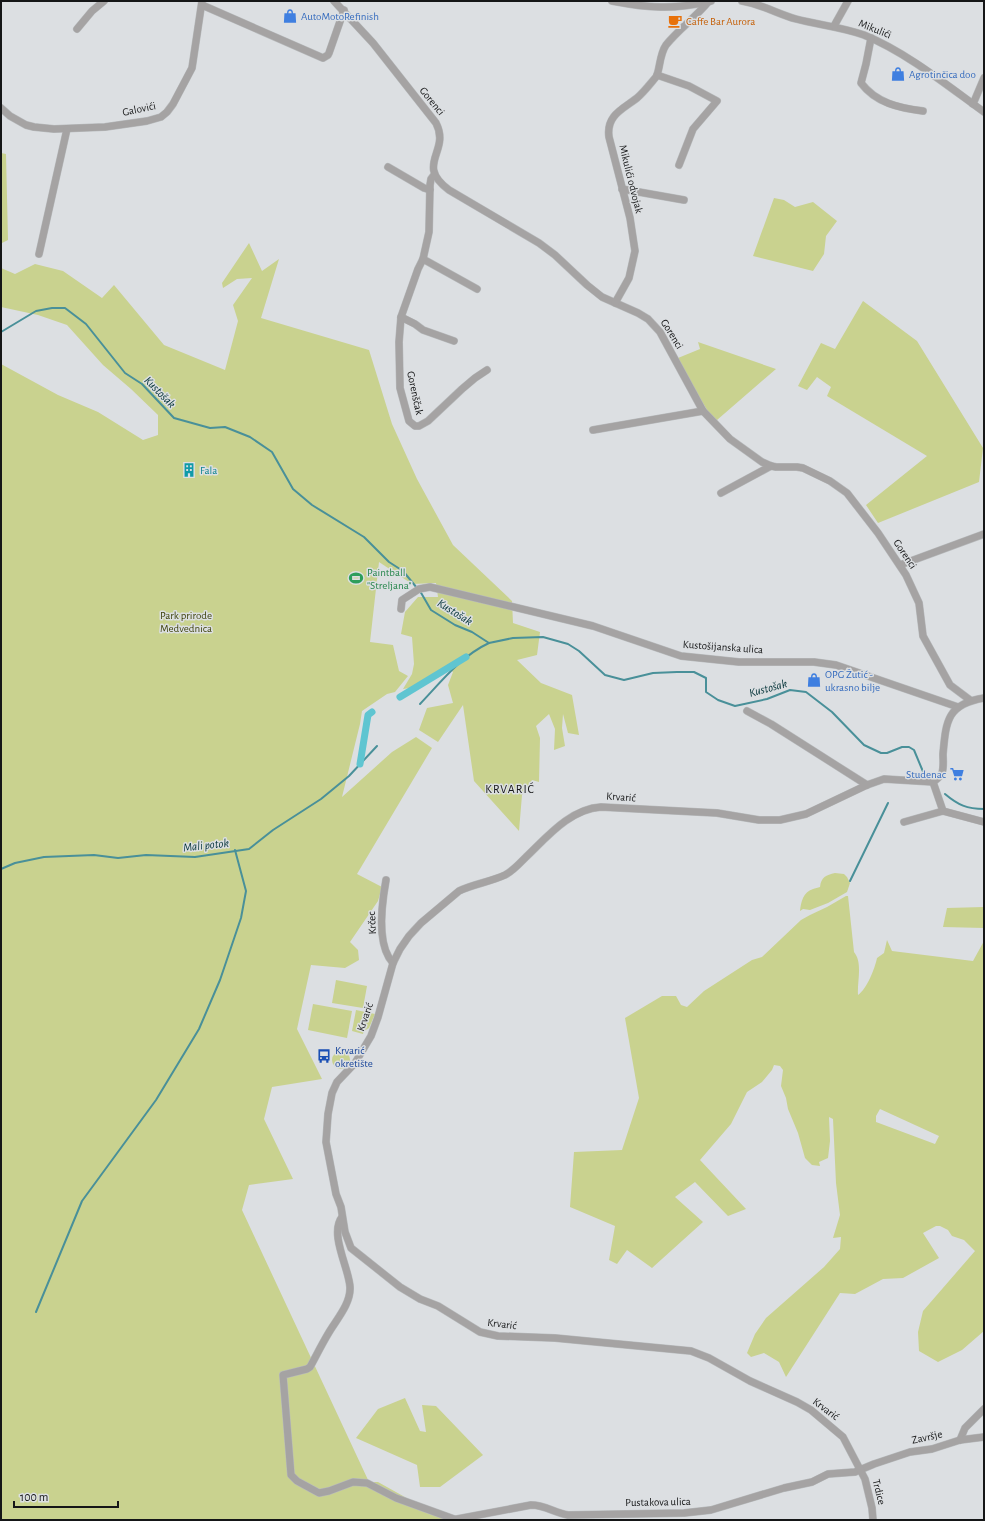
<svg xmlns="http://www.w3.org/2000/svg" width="985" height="1521" font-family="'Alegreya Sans',sans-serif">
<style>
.green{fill:#c9d28f;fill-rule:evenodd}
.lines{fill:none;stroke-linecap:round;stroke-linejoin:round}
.stream{stroke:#499099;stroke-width:2}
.canal{stroke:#5fc5d1;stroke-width:7}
.minor-casing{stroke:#b8bbbd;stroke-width:8}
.minor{stroke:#a5a3a3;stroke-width:7}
.labels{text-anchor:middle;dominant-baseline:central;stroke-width:3;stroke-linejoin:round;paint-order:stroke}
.shop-label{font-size:11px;fill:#366cbe;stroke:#dcdfe2;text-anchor:start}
.food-label{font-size:11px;fill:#c56008;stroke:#dcdfe2;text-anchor:start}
.street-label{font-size:11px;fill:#151617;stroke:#dcdfe2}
.culture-label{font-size:11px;fill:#0d838f;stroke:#dcdfe2;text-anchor:start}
.leisure-label{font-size:11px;fill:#27864d;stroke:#dcdfe2;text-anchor:start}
.park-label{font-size:11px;fill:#3e430b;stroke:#dcdfe2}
.transit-label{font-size:11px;fill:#164399;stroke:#dcdfe2;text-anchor:start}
.water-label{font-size:12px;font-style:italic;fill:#003136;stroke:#dcdfe2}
.neighbourhood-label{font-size:12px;letter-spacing:1px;fill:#151617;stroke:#dcdfe2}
</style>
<rect width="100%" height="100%" fill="#dcdfe2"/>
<g class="green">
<path d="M 1,153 L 6,154 L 8,240 L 2,243 L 1,245 Z"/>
<path d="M 774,198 L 784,200 L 795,207 L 813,202 L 837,221 L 826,236 L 824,254 L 813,271 L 753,256 Z"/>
<path d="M 249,243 L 262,271 L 279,259 L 261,318 L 369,350 L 392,424 L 417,479 L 453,545 L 512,601 L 513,623 L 540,632 L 537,655 L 517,660 L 541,683 L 572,695 L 579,735 L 568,733 L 563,714 L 562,728 L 565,746 L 554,750 L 555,729 L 549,714 L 536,726 L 540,738 L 539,782 L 532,780 L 522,795 L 519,831 L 474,781 L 463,705 L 438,742 L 419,730 L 427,708 L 453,703 L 448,685 L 453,672 L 446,666 L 410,688 L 403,689 L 412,674 L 414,664 L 412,637 L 401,634 L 405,612 L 418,597 L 438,597 L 436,583 L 412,584 L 379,562 L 370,642 L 393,645 L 399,671 L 408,676 L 395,692 L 387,694 L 362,711 L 360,724 L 342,797 L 392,752 L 416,737 L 432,748 L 357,874 L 382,887 L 378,901 L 350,942 L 358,950 L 359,960 L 345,968 L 311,965 L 297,1029 L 322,1079 L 272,1087 L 264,1119 L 293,1179 L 249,1185 L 242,1210 L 369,1482 L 378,1482 L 446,1520 L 1,1520 L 1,364 L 58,395 L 98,412 L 143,440 L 158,435 L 158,415 L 131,389 L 103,365 L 67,325 L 38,315 L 1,307 L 1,268 L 15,274 L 35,264 L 63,271 L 102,298 L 114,285 L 164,345 L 225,370 L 238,321 L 233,305 L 252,278 L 237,279 L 223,288 L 222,283 Z"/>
<path d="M 863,301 L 917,341 L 983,448 L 979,482 L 878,523 L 866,505 L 927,456 L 827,396 L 831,387 L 817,377 L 807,390 L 798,386 L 821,343 L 835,349 Z"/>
<path d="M 698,342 L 776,369 L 717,420 L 713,420 L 677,360 L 678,358 L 700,349 Z"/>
<path d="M 835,873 L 844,874 L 847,877 L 850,883 L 847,892 L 828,903 L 810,910 L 803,909 L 800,911 C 801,902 803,892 813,889 C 815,888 818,888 820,887 C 821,877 826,875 835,873 Z"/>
<path d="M 846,896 L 848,896 L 854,952 C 863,963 857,981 858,995 C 867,989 875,968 877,958 L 884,953 L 887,940 L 892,951 L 973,961 L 984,941 L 984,1331 L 962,1350 L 938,1362 L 919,1351 L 918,1332 L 923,1311 L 975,1251 L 964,1240 L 952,1236 L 948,1230 L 940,1226 L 936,1226 L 923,1233 L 939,1258 L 903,1278 L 883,1279 L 855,1294 L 840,1293 L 786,1377 L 779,1362 L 764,1353 L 751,1357 L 747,1353 L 755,1334 L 766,1318 L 824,1267 L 840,1249 L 841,1237 L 833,1238 L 840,1215 L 836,1183 L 833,1119 L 829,1117 L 830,1141 L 828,1158 L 819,1162 L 820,1166 L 812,1165 L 805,1158 L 798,1133 L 788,1109 L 786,1098 L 781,1086 L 783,1070 L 780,1066 L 774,1065 L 772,1070 L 762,1082 L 747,1092 L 731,1124 L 700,1160 L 746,1209 L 728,1216 L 695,1182 L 675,1197 L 703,1222 L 652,1268 L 627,1250 L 617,1264 L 609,1260 L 615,1226 L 570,1207 L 574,1152 L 622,1150 L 639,1098 L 625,1018 L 662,996 L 676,996 L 681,1005 L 687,1007 L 704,991 L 752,960 L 762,957 L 801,920 L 810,915 L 827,907 ZM 880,1109 L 939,1136 L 935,1144 L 876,1122 L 876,1116 Z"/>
<path d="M 984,907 L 984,928 L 943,927 L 947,908 Z"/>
<path d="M 336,980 L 367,986 L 363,1008 L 332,1003 Z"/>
<path d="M 313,1004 L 352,1011 L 347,1038 L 308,1030 Z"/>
<path d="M 356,1010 L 375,1014 L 369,1028 L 364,1031 L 363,1034 L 352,1031 Z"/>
<circle cx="341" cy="1060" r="9"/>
<path d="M 405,1398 L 420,1431 L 426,1432 L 422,1405 L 436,1406 L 483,1455 L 440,1487 L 420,1487 L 417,1465 L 356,1438 L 378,1409 Z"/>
</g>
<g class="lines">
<g class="stream">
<path d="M 1,332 L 36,311 L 52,308 L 65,308 L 86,324 L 125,373 L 142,384 L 174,418 L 210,428 L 225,427 L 250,437 L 272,452 L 293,489 L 312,505 L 364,537 L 389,562 L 403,571 L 417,588"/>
<path d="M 420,591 L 431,610 L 455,625 L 472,632 L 489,643 L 513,638 L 543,637 L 568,644 L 579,651 L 605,675 L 624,680 L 653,673 L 677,672 L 694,672 L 706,678 L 706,692 L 718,700 L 735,706 L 767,699 L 790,690 L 806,692 L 832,712 L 864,745 L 881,753 L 887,753 L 902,747 L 909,747 L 914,750 L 924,774 L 927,776"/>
<path d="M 420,704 C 441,682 461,656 489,643"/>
<path d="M 945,794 C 958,805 967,809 984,809"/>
<path d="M 1,869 L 15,863 L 44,857 L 94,855 L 118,858 L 146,855 L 195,857 L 249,849 L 273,830 L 321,799 L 349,776 L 377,746"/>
<path d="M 850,881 L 888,803"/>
<path d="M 36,1312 L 82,1201 L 156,1100 L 199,1029 L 220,980 L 241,918 L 246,891 L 235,850"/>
</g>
<g class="canal">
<path d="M 400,697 L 466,657"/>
<path d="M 360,764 L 368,715 L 372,712"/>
</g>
<defs>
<g id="minor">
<path d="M 334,1 L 373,43 L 436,123 C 451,152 414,164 449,190 L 539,243 L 555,255 L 587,285 L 602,297 L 638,313 L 648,319 L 660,332 L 703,411 L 730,439 L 762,462 L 771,466 L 776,467 L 797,467 L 803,468 L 830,481 L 847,493 L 878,533 L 906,575 L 919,603 L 923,636 L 950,685 L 970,700"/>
<path d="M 612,1 C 649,8 673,10 711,1"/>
<path d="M 742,1 C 761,4 778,14 796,19 C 819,25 842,27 864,35 C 906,52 948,86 984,112"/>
<path d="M 202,5 L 323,58 L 328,55 L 329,53 L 344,10"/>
<path d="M 834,26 L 848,1"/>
<path d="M 77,29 L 92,11 L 104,1"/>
<path d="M 871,38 L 866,64 L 861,83 C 876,103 899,108 923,111"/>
<path d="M 657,75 L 689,86 L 717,101 L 693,129 L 679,165"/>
<path d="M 973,104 L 984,78"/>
<path d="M 1,108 L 10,116 L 26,125 L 34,127 L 54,129 L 105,127 L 147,121 L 161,117 L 167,112 L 173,104 L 192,68 L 202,1"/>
<path d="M 388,167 L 424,188 L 430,190"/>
<path d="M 434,175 L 431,179 L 430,185 L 429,232 L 423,259 L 418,269 L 401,317 L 399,342 L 400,388 L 409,421 L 415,426 L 419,426 L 428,421 L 462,389 L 475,378 L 487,370"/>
<path d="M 622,189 L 684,200"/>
<path d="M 39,254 L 67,129"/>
<path d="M 423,259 L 477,289"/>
<path d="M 615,303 L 629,278 L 635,251 L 630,218 L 609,137 C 606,115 623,109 637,98 C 644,92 650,84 656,77 C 660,71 659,55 666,45 C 679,29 696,17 709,1"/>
<path d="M 401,317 L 415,324 L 423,330 L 454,341"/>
<path d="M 593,430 L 703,411"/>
<path d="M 721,493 L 771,466"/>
<path d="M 900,565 L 984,534"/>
<path d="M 401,609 L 402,600 L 419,589 L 430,587 L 593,626 L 681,656 L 739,662 L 814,662 L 836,665 L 958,707"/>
<path d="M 747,711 L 771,724 L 867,785"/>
<path d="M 933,782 L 943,811"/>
<path d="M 904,822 L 943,811 L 984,822"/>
<path d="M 386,880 C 382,902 376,945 393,963"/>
<path d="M 342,1217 C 329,1234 349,1268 350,1287 C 351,1304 336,1320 328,1334 C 322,1344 316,1356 310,1367 L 307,1369 L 283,1375 L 291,1475 L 297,1481 L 319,1493 L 329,1491 L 353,1482 L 367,1483 L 396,1498 L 454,1519"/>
<path d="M 960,1440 L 965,1428 L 984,1409"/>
<path d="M 452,1520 L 531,1505 C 545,1505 555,1513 568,1515 L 684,1513 L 711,1510 L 784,1488 L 812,1482 L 828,1474 L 855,1472 L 874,1464 L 910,1452 L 932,1449 L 960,1440 L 984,1437"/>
<path d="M 873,1520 L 872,1508 L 865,1479 L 843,1437 L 811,1410 L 797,1402 L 750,1381 L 709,1358 L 691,1351 L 555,1338 L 498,1336 L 480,1332 L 438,1306 L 420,1299 L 400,1287 L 351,1248 L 345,1232 L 341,1207 L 336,1194 L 326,1142 L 328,1114 L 332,1093 L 337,1082 L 355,1063 L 371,1036 L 378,1017 L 393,963 L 400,949 L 409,936 L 421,923 L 459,891 C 473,884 490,882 505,875 C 513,871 520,863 526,857 C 547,837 570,809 601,807 L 717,813 L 759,820 L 780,820 L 806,814 L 867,785 L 884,779 L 933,782 C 936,780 940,777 942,773 C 944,767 943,760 943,754 C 946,721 947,704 984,698"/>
</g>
</defs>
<use href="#minor" class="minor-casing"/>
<use href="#minor" class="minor"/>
</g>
<defs>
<symbol id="shop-bare" viewBox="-9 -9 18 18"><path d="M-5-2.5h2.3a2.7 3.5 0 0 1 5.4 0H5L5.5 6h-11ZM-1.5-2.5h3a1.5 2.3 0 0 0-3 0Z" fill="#3f7fe0" stroke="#dcdfe2" stroke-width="2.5" paint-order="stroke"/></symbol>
<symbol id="cafe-bare" viewBox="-9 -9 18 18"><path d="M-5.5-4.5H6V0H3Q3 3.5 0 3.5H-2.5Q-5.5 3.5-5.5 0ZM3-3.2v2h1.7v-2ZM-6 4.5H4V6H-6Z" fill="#e8710a" stroke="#dcdfe2" stroke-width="2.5" paint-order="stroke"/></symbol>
<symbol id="building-bare" viewBox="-9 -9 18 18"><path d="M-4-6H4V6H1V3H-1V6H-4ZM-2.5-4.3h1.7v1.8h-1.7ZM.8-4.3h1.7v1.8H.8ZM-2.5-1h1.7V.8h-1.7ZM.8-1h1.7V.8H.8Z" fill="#0f9aa8" stroke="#dcdfe2" stroke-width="2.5" paint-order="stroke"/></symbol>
<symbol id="stadium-bare" viewBox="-9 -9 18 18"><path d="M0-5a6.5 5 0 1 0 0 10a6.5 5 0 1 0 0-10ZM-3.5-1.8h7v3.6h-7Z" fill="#2e9e5b" stroke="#dcdfe2" stroke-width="2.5" paint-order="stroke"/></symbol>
<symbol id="supermarket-bare" viewBox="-9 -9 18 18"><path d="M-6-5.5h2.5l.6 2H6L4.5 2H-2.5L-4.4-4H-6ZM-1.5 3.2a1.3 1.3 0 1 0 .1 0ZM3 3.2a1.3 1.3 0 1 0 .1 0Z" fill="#3f7fe0" stroke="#dcdfe2" stroke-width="2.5" paint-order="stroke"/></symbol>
<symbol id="bus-bare" viewBox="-9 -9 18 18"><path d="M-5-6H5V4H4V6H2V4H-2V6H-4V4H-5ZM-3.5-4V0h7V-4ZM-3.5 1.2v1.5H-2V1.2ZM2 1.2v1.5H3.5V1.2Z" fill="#1a4fb4" stroke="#dcdfe2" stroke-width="2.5" paint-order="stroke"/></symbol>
</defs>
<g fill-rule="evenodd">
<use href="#shop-bare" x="280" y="6" width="20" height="20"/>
<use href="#cafe-bare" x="665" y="11" width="20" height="20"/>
<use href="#shop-bare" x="888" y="64" width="20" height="20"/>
<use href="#building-bare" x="179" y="460" width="20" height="20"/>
<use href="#stadium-bare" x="346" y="568" width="20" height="20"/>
<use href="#shop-bare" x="804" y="670" width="20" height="20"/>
<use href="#supermarket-bare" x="947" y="764" width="20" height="20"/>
<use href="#bus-bare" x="314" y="1046" width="20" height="20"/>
</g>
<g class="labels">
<g class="shop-label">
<text x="301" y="16">AutoMotoRefinish</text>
<text x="909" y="74">Agrotinčica doo</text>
<text x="825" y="674">OPG Žutić -<tspan x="825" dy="13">ukrasno bilje</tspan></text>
<text x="946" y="774" text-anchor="end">Studenac</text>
</g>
<g class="food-label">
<text x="686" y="21">Caffe Bar Aurora</text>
</g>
<g class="street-label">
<text transform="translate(875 29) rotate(22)">Mikulići</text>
<text transform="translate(432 101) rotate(51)">Gorenci</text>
<text transform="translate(139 109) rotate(-12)">Galovići</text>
<text transform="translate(631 179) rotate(76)">Mikulići odvojak</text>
<text transform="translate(672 334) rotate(58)">Gorenci</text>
<text transform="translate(415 393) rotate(78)">Gorenščak</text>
<text transform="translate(905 554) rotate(56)">Gorenci</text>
<text transform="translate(723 647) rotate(4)">Kustošijanska ulica</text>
<text transform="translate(621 797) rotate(4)">Krvarić</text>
<text transform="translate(372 923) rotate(-93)">Krčec</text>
<text transform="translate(365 1017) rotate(-71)">Krvarić</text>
<text transform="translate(502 1324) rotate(7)">Krvarić</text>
<text transform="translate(826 1409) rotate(37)">Krvarić</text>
<text transform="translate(927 1437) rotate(-12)">Završje</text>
<text transform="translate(879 1492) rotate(76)">Trdice</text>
<text transform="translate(658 1502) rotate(-1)">Pustakova ulica</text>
</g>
<g class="culture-label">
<text x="200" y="470">Fala</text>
</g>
<g class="leisure-label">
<text x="367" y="572">Paintball<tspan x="367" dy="13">"Streljana"</tspan></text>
</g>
<g class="park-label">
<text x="186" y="615">Park prirode<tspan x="186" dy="13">Medvednica</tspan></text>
</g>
<g class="transit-label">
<text x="335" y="1050">Krvarić<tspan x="335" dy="13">okretište</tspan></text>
</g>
<g class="water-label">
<text transform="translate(160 392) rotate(45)">Kustošak</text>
<text transform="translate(455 612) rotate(32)">Kustošak</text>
<text transform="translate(768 688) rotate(-15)">Kustošak</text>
<text transform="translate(206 845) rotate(-6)">Mali potok</text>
</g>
<g class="neighbourhood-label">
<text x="510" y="789">KRVARIĆ</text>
</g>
</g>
<rect width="985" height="1521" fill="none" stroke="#151617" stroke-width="4"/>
<path d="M14 1501v6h104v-6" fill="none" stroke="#151617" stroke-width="2"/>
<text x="20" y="1501" font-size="12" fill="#151617" stroke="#dcdfe2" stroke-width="3" paint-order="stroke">100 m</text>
</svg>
